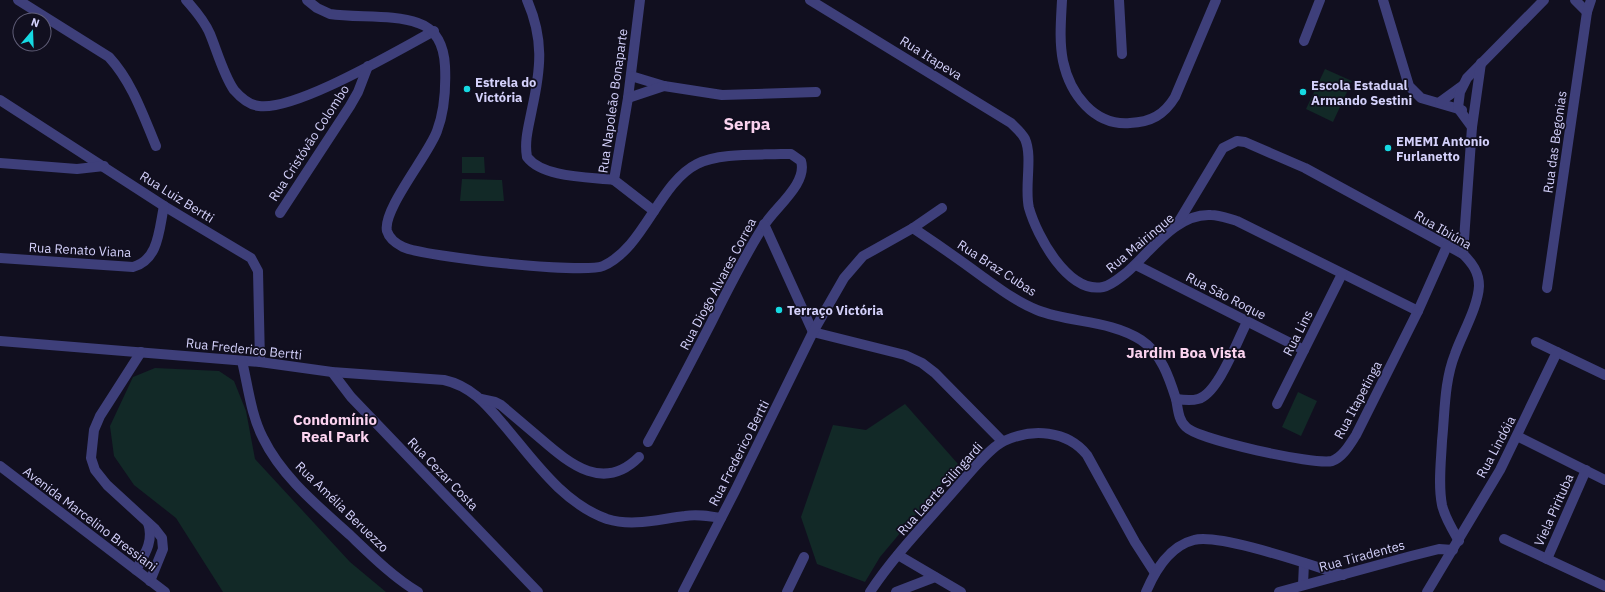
<svg xmlns="http://www.w3.org/2000/svg" width="1605" height="592" font-family="'IBM Plex Sans',sans-serif">
<style>
.green{fill:#122927}
.lines{fill:none;stroke-linecap:round;stroke-linejoin:round}
.minor{stroke:#3e3f7a;stroke-width:10}
.tertiary{stroke:#3e3f7a;stroke-width:10}
.poi-dot{fill:#16d9e2;stroke:#110f1f;stroke-width:1.5}
.labels{text-anchor:middle;dominant-baseline:central;stroke-width:3.5;stroke-linejoin:round;paint-order:stroke}
.street-label{font-size:13px;fill:#d4d1fb;stroke:#110f1f}
.poi-label{font-size:13px;font-weight:bold;fill:#d4d1fb;stroke:#110f1f;text-anchor:start}
.quarter-label{font-size:15px;font-weight:bold;fill:#fbd3ef;stroke:#110f1f}
.district-label{font-size:17px;font-weight:bold;fill:#fbd3ef;stroke:#110f1f}
</style>
<rect width="100%" height="100%" fill="#110f1f"/>
<g class="green">
<path d="M 1325,69 L 1352,81 L 1333,122 L 1306,109 Z"/>
<path d="M 462,157 L 484,157 L 485,173 L 462,173 Z"/>
<path d="M 462,179 L 502,180 L 504,201 L 460,201 Z"/>
<path d="M 155,368 L 219,371 L 234,381 L 246,411 L 255,459 L 350,562 L 386,592 L 223,592 L 176,518 L 134,485 L 114,456 L 110,426 L 133,377 Z"/>
<path d="M 1298,392 L 1317,401 L 1301,436 L 1282,427 Z"/>
<path d="M 905,404 L 958,464 L 880,557 L 865,582 L 817,564 L 801,517 L 833,425 L 866,430 Z"/>
</g>
<g class="lines">
<g class="minor">
<path d="M 18,0 L 109,57 C 132,82 143,115 156,146"/>
<path d="M 186,0 C 195,10 205,22 210,34 C 217,51 224,76 234,90 C 241,98 249,105 259,106 C 296,111 398,50 434,31"/>
<path d="M 307,0 L 317,8 L 330,14 C 356,18 394,14 418,23 C 437,29 444,47 445,66 C 446,88 445,110 437,131 C 429,154 382,210 387,231 C 389,238 397,244 403,247 C 424,257 584,274 603,266 C 644,248 659,183 697,164 C 718,153 756,155 781,154 L 791,154 L 801,161 C 808,184 774,208 763,227 C 744,257 728,289 712,321 C 691,362 670,402 648,442"/>
<path d="M 527,0 C 544,39 541,68 532,109 C 529,125 524,141 527,157 C 543,178 589,177 614,180"/>
<path d="M 640,0 L 628,98 L 614,180 L 654,211"/>
<path d="M 810,0 L 1011,123 C 1016,128 1022,133 1025,139 C 1033,157 1024,188 1029,208 C 1037,236 1068,294 1103,287 C 1112,285 1118,279 1126,273 C 1150,253 1175,213 1211,215 C 1220,215 1229,219 1237,221 L 1418,311"/>
<path d="M 1062,0 C 1061,20 1059,41 1063,61 C 1070,94 1094,126 1130,123 C 1151,122 1164,115 1175,97 L 1216,0"/>
<path d="M 1119,0 L 1122,54"/>
<path d="M 1383,0 L 1409,86 L 1421,98 L 1462,110"/>
<path d="M 1575,0 L 1587,12"/>
<path d="M 1304,41 L 1320,0"/>
<path d="M 631,76 L 664,86 L 722,95 L 816,92"/>
<path d="M 628,98 L 664,86"/>
<path d="M 0,100 L 164,206 L 251,258 L 258,271 L 260,362"/>
<path d="M 1440,102 L 1462,86"/>
<path d="M 1472,127 L 1458,108 L 1460,92 L 1467,78 L 1544,0"/>
<path d="M 0,163 L 77,169 L 104,166"/>
<path d="M 280,213 L 350,106 L 358,92 L 368,66"/>
<path d="M 764,224 L 813,332"/>
<path d="M 1176,226 L 1223,148 L 1237,141 L 1245,142 L 1305,168 L 1463,254 C 1472,263 1479,272 1479,286 C 1478,307 1462,334 1455,354 C 1444,382 1445,412 1442,441 C 1441,462 1438,485 1442,505 C 1445,518 1452,529 1459,541"/>
<path d="M 913,228 C 937,244 960,260 983,277 C 1000,289 1017,302 1037,310 C 1070,323 1110,320 1141,340 C 1161,353 1169,377 1176,399 C 1178,408 1178,420 1186,427 C 1199,440 1313,465 1332,461 C 1343,457 1350,444 1356,435 L 1418,311 L 1447,246"/>
<path d="M 1463,254 L 1472,127 L 1481,63"/>
<path d="M 0,258 L 133,267 C 159,260 159,229 164,206"/>
<path d="M 1136,265 L 1304,350"/>
<path d="M 1547,288 L 1587,12 L 1591,0"/>
<path d="M 813,332 L 905,355 L 922,363 L 935,373 L 1002,441"/>
<path d="M 0,341 L 260,362 L 332,372 L 444,380 C 471,386 486,404 503,424 C 533,459 562,503 607,519 C 633,527 659,519 685,516 C 697,514 709,516 721,518"/>
<path d="M 1536,342 L 1605,375"/>
<path d="M 141,352 L 100,416 L 94,430 L 91,458 L 95,470 L 107,485 L 155,529 L 162,538 L 163,549 L 150,581"/>
<path d="M 242,361 C 248,386 251,415 263,438 C 282,477 318,506 350,535 C 371,555 393,577 418,592"/>
<path d="M 332,372 L 351,397 L 538,592"/>
<path d="M 481,399 L 495,402 L 501,405 C 515,417 528,428 541,439 C 571,465 604,492 639,457"/>
<path d="M 1176,399 C 1183,400 1191,401 1198,399 C 1218,394 1237,341 1247,322"/>
<path d="M 1277,404 L 1342,274"/>
<path d="M 1517,436 L 1605,480"/>
<path d="M 1504,539 L 1605,586"/>
<path d="M 898,555 L 961,592"/>
<path d="M 1547,559 L 1586,470"/>
<path d="M 136,570 C 145,554 154,541 148,523"/>
<path d="M 1303,585 L 1304,563"/>
<path d="M 683,592 L 735,491 L 813,332 L 844,278 L 863,256 L 913,228 L 942,208"/>
<path d="M 787,592 L 804,557"/>
<path d="M 870,592 C 895,554 928,521 958,486 C 969,474 989,448 1004,441 C 1032,428 1067,430 1087,455 L 1135,542 L 1155,573"/>
<path d="M 896,592 L 935,577"/>
<path d="M 1146,592 C 1155,571 1169,546 1194,540 C 1220,533 1313,566 1343,575"/>
<path d="M 1279,592 L 1411,556 L 1439,549 L 1453,550"/>
<path d="M 1427,592 L 1500,470 L 1557,352"/>
</g>
<path class="tertiary" d="M 0,466 L 165,592"/>
</g>
<g class="poi-dot">
<circle cx="467" cy="89" r="4"/>
<circle cx="1303" cy="92" r="4"/>
<circle cx="1388" cy="148" r="4"/>
<circle cx="779" cy="310" r="4"/>
</g>
<g class="labels">
<g class="street-label">
<text transform="translate(931 58) rotate(32)">Rua Itapeva</text>
<text transform="translate(613 101) rotate(-82)">Rua Napoleão Bonaparte</text>
<text transform="translate(1555 142) rotate(-82)">Rua das Begonias</text>
<text transform="translate(309 143) rotate(-57)">Rua Cristóvão Colombo</text>
<text transform="translate(177 197) rotate(32)">Rua Luiz Bertti</text>
<text transform="translate(1443 230) rotate(30)">Rua Ibiúna</text>
<text transform="translate(1140 243) rotate(-40)">Rua Mairinque</text>
<text transform="translate(80 250) rotate(3)">Rua Renato Viana</text>
<text transform="translate(997 268) rotate(33)">Rua Braz Cubas</text>
<text transform="translate(718 284) rotate(-62)">Rua Diogo Alvares Correa</text>
<text transform="translate(1226 296) rotate(27)">Rua São Roque</text>
<text transform="translate(1298 333) rotate(-63)">Rua Lins</text>
<text transform="translate(244 349) rotate(6)">Rua Frederico Bertti</text>
<text transform="translate(1358 400) rotate(-62)">Rua Itapetinga</text>
<text transform="translate(1496 447) rotate(-62)">Rua Lindóia</text>
<text transform="translate(739 453) rotate(-63)">Rua Frederico Bertti</text>
<text transform="translate(443 474) rotate(46)">Rua Cezar Costa</text>
<text transform="translate(940 489) rotate(-48)">Rua Laerte Silingardi</text>
<text transform="translate(342 507) rotate(44)">Rua Amélia Beruezzo</text>
<text transform="translate(1554 510) rotate(-66)">Viela Pirituba</text>
<text transform="translate(90 519) rotate(37)">Avenida Marcelino Bressiani</text>
<text transform="translate(1362 556) rotate(-15)">Rua Tiradentes</text>
</g>
<g class="poi-label">
<text x="475" y="82">Estrela do<tspan x="475" dy="15">Victória</tspan></text>
<text x="1311" y="85">Escola Estadual<tspan x="1311" dy="15">Armando Sestini</tspan></text>
<text x="1396" y="141">EMEMI Antonio<tspan x="1396" dy="15">Furlanetto</tspan></text>
<text x="787" y="310">Terraço Victória</text>
</g>
<g class="quarter-label">
<text x="1186" y="352">Jardim Boa Vista</text>
<text x="335" y="419">Condomínio<tspan x="335" dy="17">Real Park</tspan></text>
</g>
<g class="district-label">
<text x="747" y="124">Serpa</text>
</g>
</g>
<g transform="translate(32 32) rotate(19)"><circle r="19" fill="#110f1f" stroke="#5f5d77"/>
<path d="M0-3L7 15L0 10L-7 15Z" fill="#16d9e2"/>
<text y="-6" font-size="11" font-weight="bold" text-anchor="middle" fill="#d4d1fb">N</text>
</g>
</svg>
